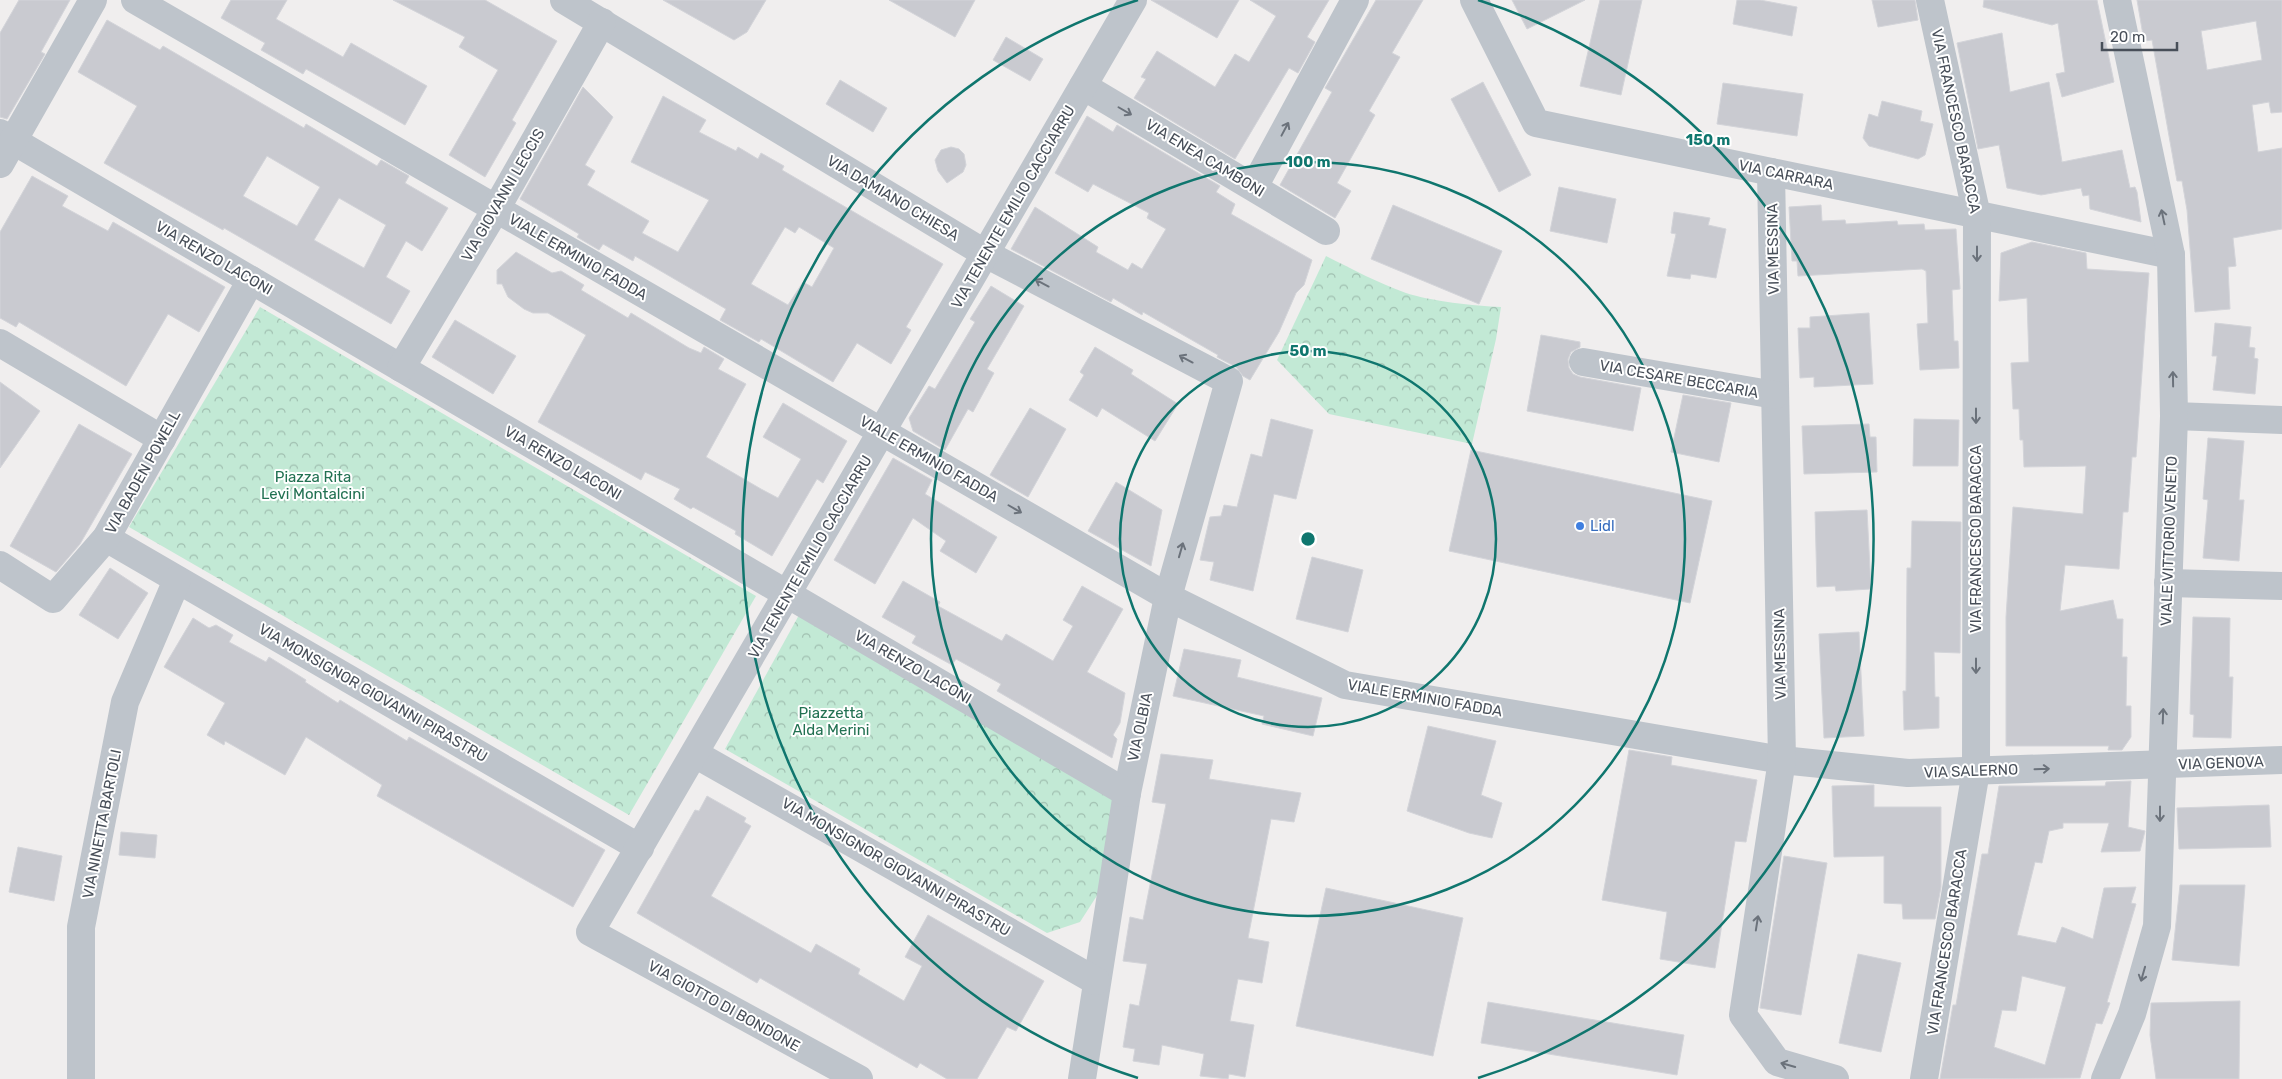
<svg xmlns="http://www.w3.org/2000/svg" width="2282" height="1079" font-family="Rubik,sans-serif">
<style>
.park{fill:url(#park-crowns)}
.building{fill:#c9cad0;stroke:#d3d4d9;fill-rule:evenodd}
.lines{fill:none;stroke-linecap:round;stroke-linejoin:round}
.minor{stroke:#bec4cb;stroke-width:28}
.oneway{stroke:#6b727b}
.ring{fill:none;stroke:#0f766e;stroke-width:2.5}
.shop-dot{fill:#3f7fe0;stroke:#fff;stroke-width:2}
.labels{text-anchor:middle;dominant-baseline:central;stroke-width:4;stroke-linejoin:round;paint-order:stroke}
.street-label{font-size:15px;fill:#484f59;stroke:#fff}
.park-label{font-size:15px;fill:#227152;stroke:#fff}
.shop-label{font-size:15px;fill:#366cbe;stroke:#fff;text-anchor:start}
.centre{fill:#0f766e;stroke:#fff;stroke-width:2.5}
.ring-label{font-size:15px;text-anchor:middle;font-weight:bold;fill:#0f766e;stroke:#fff;stroke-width:4;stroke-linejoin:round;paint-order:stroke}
</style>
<defs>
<pattern id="park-crowns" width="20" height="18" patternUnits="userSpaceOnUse" patternTransform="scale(1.25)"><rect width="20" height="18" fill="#c2e9d5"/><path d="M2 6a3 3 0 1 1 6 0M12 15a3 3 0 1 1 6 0" fill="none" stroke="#a0bfb0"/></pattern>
</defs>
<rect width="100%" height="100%" fill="#f0eeee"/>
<g class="park">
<path d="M 1326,256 C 1352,269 1378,283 1406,293 C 1430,301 1475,306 1501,307 L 1496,339 L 1472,444 L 1329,414 L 1277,360 Z"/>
<path d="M 260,307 L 756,596 L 629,815 L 129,527 Z"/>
<path d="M 799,615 L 1114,800 L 1098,894 L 1080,922 L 1047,933 L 725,749 Z"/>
</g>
<g class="building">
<path d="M 19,0 L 70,0 L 41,52 L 45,54 L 7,119 L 0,117 L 0,33 Z"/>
<path d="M 231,0 L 287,0 L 276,19 L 343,57 L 351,43 L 427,86 L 405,125 L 306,69 L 303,74 L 261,50 L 265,43 L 221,18 Z"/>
<path d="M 393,0 L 485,0 L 557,41 L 512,120 L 516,123 L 485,177 L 449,155 L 498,70 L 459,47 L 465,37 Z"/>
<path d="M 663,0 L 766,0 L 747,32 L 734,40 Z"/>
<path d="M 889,0 L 975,0 L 955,37 Z"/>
<path d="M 1151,0 L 1239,0 L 1217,38 Z"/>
<path d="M 1250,0 L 1329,0 L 1307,37 L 1315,42 L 1298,73 L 1289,68 L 1235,159 L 1134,98 L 1146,79 L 1141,77 L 1157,51 L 1215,87 L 1235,54 L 1249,62 L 1276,16 Z"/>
<path d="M 1376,0 L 1423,0 L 1392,53 L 1400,57 L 1369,111 L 1375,115 L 1337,183 L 1351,191 L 1335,218 L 1280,185 L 1332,92 L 1325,88 Z"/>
<path d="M 1512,0 L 1585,0 L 1527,29 Z"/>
<path d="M 1600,0 L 1642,0 L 1621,95 L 1580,86 Z"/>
<path d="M 1737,0 L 1760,0 L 1797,7 L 1792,36 L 1733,24 Z"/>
<path d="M 1872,0 L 1915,0 L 1918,20 L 1878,27 Z"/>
<path d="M 1984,0 L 2097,0 L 2114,82 L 2062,97 L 2056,74 L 2065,72 L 2058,23 L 2052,25 L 1983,7 Z"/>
<path d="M 2137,0 L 2282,0 L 2282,112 L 2271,113 L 2269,102 L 2252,105 L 2258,152 L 2282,148 L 2282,229 L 2233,238 L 2236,266 L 2228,267 L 2230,309 L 2195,312 L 2187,210 L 2182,181 L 2177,181 L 2152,40 L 2144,41 ZM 2256,21 L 2262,60 L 2207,70 L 2201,31 Z"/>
<path d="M 107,20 L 160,50 L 163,46 L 304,128 L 306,124 L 377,166 L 381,160 L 409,176 L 405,183 L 448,208 L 422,251 L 406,241 L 386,277 L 410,291 L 391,324 L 224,228 L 223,230 L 104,163 L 137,106 L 78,72 ZM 267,156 L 320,187 L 297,226 L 243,196 ZM 339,198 L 386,225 L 364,268 L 314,240 Z"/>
<path d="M 2002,33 L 2010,92 L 2049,82 L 2062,162 L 2122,150 L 2130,188 L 2135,187 L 2137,192 L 2141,222 L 2090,209 L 2089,195 L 2083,196 L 2081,188 L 2041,195 L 2007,188 L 1999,145 L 1978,149 L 1957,43 Z"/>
<path d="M 1006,37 L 1043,59 L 1030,81 L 993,60 Z"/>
<path d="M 840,80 L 887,108 L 873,132 L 826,104 Z"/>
<path d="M 1483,82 L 1531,175 L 1499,192 L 1451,99 Z"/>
<path d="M 1723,83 L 1803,94 L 1797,136 L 1717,124 Z"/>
<path d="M 583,87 L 613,117 L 585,165 L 595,171 L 587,185 L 649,221 L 642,233 L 678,252 L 709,200 L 631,162 L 663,96 L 706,120 L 699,132 L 736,151 L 738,147 L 758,159 L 761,153 L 784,166 L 782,170 L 943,264 L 906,327 L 911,330 L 891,364 L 857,343 L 833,382 L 761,339 L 759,342 L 720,320 L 726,309 L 635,256 L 633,261 L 603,244 L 599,250 L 577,237 L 579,234 L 520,199 ZM 785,227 L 795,233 L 799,227 L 834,248 L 812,287 L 803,282 L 788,305 L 751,284 Z"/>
<path d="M 1882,101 L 1922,111 L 1920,121 L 1933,124 L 1925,155 L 1918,159 L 1869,146 L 1863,138 L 1869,114 L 1878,117 Z"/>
<path d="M 1087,116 L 1113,132 L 1117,125 L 1220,186 L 1216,192 L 1235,204 L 1231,214 L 1312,260 L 1304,285 L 1296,293 L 1279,332 L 1250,380 L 1243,376 L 1236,367 L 1217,357 L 1218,355 L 1143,312 L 1142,315 L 1113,298 L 1111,302 L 1011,249 L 1035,207 L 1098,247 L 1096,252 L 1128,270 L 1132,263 L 1142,269 L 1166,229 L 1147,218 L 1149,213 L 1093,184 L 1088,192 L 1055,173 Z"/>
<path d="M 951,147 L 959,149 L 964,154 L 966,165 L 963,172 L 947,183 L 938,171 L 935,160 L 941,150 Z"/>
<path d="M 32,176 L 68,196 L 62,206 L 108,231 L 113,222 L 225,287 L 199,332 L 168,314 L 126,386 L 19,322 L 16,327 L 0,318 L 0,232 Z"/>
<path d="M 1559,187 L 1616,199 L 1607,243 L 1550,231 Z"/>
<path d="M 1393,205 L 1502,251 L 1479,304 L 1371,259 Z"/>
<path d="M 1821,205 L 1822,221 L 1845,220 L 1846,224 L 1897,221 L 1898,225 L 1924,224 L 1925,230 L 1956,229 L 1960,289 L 1952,290 L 1954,341 L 1958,341 L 1959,368 L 1920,370 L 1917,324 L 1928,323 L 1926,271 L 1922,269 L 1798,276 L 1797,261 L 1792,261 L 1789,207 Z"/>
<path d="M 1674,212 L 1710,218 L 1708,225 L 1726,229 L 1716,278 L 1691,274 L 1690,279 L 1667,276 L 1676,234 L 1671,233 Z"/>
<path d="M 2032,242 L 2086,253 L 2087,269 L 2149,273 L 2136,457 L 2132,457 L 2128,512 L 2123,512 L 2119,569 L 2065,565 L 2060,611 L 2113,600 L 2117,619 L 2123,619 L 2122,657 L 2127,657 L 2126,706 L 2131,706 L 2131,737 L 2122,750 L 2108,750 L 2109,746 L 2006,746 L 2006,617 L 2013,507 L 2083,514 L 2086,466 L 2024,467 L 2023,440 L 2020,440 L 2019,409 L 2013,409 L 2011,363 L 2029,362 L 2027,298 L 1999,301 L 2001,253 Z"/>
<path d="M 516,252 L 552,273 L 561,271 L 584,285 L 581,290 L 628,318 L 631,313 L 689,348 L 701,353 L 704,347 L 724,359 L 718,369 L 746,384 L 706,457 L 761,489 L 778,498 L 801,459 L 763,437 L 783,403 L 847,441 L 823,483 L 817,479 L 772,556 L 735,534 L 736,531 L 693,507 L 691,509 L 674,499 L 680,489 L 645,472 L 641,480 L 538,422 L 586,335 L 548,313 L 533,313 L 524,309 L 508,297 L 502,284 L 497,284 L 497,270 Z"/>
<path d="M 991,286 L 1024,306 L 987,369 L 994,373 L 973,412 L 968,409 L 945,450 L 913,431 L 909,418 L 929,386 L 935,389 L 975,322 L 970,319 Z"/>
<path d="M 1869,313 L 1873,384 L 1814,387 L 1814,377 L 1800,378 L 1798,328 L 1810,328 L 1810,317 Z"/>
<path d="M 455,320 L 516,356 L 493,394 L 432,357 Z"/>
<path d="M 2215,323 L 2251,327 L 2249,347 L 2255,348 L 2254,358 L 2258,359 L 2255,394 L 2213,390 L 2217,356 L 2212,356 Z"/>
<path d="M 1541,335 L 1580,342 L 1580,347 L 1571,352 L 1568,359 L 1569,368 L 1573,374 L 1580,377 L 1641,388 L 1633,431 L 1527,411 Z"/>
<path d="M 1095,347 L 1133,370 L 1131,374 L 1178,404 L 1155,441 L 1102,408 L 1097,417 L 1069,400 L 1084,375 L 1080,372 Z"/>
<path d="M 0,382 L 40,411 L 0,468 Z"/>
<path d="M 1683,395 L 1731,403 L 1719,462 L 1671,452 Z"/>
<path d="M 1030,408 L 1066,429 L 1028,497 L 990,475 Z"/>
<path d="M 1271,419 L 1313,430 L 1296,499 L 1274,494 L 1253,591 L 1210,580 L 1214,562 L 1200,560 L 1210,517 L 1221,516 L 1224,505 L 1237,507 L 1251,454 L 1262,457 Z"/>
<path d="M 1914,419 L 1959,420 L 1958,466 L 1913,466 Z"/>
<path d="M 79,424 L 132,454 L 80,544 L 56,572 L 10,546 Z"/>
<path d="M 1869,424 L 1870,437 L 1876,437 L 1877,472 L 1804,474 L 1802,426 Z"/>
<path d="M 2208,438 L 2244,441 L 2239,500 L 2244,500 L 2239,561 L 2203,558 L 2208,500 L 2203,499 Z"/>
<path d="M 1471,450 L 1712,501 L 1690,603 L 1449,551 Z"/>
<path d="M 893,458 L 932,480 L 925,494 L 997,537 L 976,573 L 940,551 L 946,541 L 913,518 L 875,584 L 834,560 Z"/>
<path d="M 1116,482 L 1162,510 L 1151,566 L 1088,531 Z"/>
<path d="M 1867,510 L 1871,589 L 1836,591 L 1835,586 L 1817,587 L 1815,512 Z"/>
<path d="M 1912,521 L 1961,522 L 1960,653 L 1934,652 L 1935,697 L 1939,697 L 1939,728 L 1904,730 L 1903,691 L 1906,691 L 1907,568 L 1911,568 Z"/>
<path d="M 1312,557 L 1363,570 L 1348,632 L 1296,619 Z"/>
<path d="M 110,568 L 148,593 L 118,639 L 79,615 Z"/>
<path d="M 903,581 L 940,602 L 938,606 L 1002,641 L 1006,634 L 1053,661 L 1073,626 L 1063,620 L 1082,586 L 1123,609 L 1087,672 L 1125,693 L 1120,723 L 1113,735 L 1117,739 L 1112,758 L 997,691 L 1001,684 L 956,659 L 952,665 L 912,643 L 916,636 L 882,617 Z"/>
<path d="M 2193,617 L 2230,618 L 2229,677 L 2233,677 L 2231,738 L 2193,737 L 2194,715 L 2190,714 Z"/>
<path d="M 193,618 L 209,628 L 216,625 L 233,635 L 229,642 L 266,662 L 269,657 L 306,680 L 305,682 L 338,703 L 340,700 L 407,741 L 409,737 L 605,850 L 573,907 L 377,796 L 382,785 L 306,737 L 285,775 L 225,741 L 224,745 L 207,735 L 225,703 L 164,667 Z"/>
<path d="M 1859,632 L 1864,736 L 1824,738 L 1819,634 Z"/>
<path d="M 1184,649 L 1241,660 L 1237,677 L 1322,698 L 1313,736 L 1262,724 L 1264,716 L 1173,696 Z"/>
<path d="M 1428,726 L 1496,741 L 1481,795 L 1502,803 L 1492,838 L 1469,833 L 1407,811 Z"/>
<path d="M 1629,750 L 1672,757 L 1671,765 L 1757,780 L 1746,842 L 1735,841 L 1715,968 L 1660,959 L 1667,912 L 1602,900 Z"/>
<path d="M 1161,754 L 1213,760 L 1209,779 L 1301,793 L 1294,822 L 1271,819 L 1248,938 L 1269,942 L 1262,983 L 1238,979 L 1230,1021 L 1254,1025 L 1245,1077 L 1229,1074 L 1228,1079 L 1200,1076 L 1204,1054 L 1162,1045 L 1159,1065 L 1133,1061 L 1135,1049 L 1123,1047 L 1130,1004 L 1139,1006 L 1147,964 L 1123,961 L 1130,917 L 1143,920 L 1166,804 L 1152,802 Z"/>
<path d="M 2131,781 L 2128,827 L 2145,831 L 2140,851 L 2101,852 L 2109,823 L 2063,823 L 2063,828 L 2049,831 L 2042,863 L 2035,862 L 2017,935 L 2056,943 L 2062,927 L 2093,939 L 2104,888 L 2136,887 L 2131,903 L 2136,904 L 2107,1002 L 2110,1003 L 2102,1024 L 2096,1023 L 2080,1078 L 1940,1079 L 1953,1005 L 1956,1005 L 1982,854 L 1988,854 L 1999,786 L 2105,786 L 2106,782 ZM 2022,976 L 2066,987 L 2045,1065 L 1994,1047 L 2002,1010 L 2016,1011 Z"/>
<path d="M 1874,785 L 1874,807 L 1941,807 L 1941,887 L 1935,919 L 1903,919 L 1902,904 L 1884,903 L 1884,856 L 1834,857 L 1832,786 Z"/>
<path d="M 707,796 L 746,818 L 744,822 L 751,826 L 711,896 L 811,953 L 816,944 L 860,969 L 858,974 L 904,1001 L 922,966 L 905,957 L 928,915 L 1044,981 L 1016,1031 L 1007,1027 L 977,1079 L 947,1079 L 920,1063 L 917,1068 L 760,978 L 757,983 L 637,913 L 695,810 L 699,811 Z"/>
<path d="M 2269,805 L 2271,847 L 2179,849 L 2177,808 Z"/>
<path d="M 121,832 L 157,835 L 155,858 L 119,855 Z"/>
<path d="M 18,847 L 62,856 L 54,901 L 9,892 Z"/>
<path d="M 1784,856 L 1827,863 L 1801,1015 L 1760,1008 Z"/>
<path d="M 2180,885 L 2245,885 L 2239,966 L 2172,960 Z"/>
<path d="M 1326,888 L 1463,918 L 1433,1056 L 1296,1026 Z"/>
<path d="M 1858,954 L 1901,963 L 1881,1052 L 1839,1043 Z"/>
<path d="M 2240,1001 L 2239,1079 L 2156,1079 L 2150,1035 L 2151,1003 Z"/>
<path d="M 1488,1002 L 1684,1035 L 1677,1075 L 1481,1043 Z"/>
</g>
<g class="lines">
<g class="minor">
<path d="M 135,0 L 1168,597 L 1345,685 L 1782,760 L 1908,773 L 2282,760"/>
<path d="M 564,0 L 986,254 L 1229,381 L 1168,597 L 1127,793 L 1082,1079"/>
<path d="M 1474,0 L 1536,123 L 2171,255"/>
<path d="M 1083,86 L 1326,231"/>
<path d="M 0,133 L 1127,793"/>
<path d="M 0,164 L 93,0"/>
<path d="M 1771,172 L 1782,760 L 1743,1015 L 1777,1062 L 1835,1079"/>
<path d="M 1254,187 L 1355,0"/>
<path d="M 0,343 L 162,439"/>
<path d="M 1583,362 L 1775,395"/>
<path d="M 401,368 L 496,209 L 602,22"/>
<path d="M 2174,416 L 2282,420"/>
<path d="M 106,538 L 640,848"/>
<path d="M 0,565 L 53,599 L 106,538 L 251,280"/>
<path d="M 2168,583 L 2282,586"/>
<path d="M 695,754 L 1096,981"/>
<path d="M 81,1079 L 81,927 L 125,702 L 177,580"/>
<path d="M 859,1079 L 590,932 L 1133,0"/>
<path d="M 1924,1079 L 1976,771 L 1977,216 L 1930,0"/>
<path d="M 2105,1079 L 2132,1014 L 2157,926 L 2174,416 L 2171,255 L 2117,0"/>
</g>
</g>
<defs><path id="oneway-shaft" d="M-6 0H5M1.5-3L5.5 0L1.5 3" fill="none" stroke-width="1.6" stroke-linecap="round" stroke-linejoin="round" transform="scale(1.25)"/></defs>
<g class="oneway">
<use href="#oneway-shaft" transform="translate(1125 111) rotate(30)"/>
<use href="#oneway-shaft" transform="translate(1285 129) rotate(-62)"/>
<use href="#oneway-shaft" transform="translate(2163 217) rotate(-102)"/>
<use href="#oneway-shaft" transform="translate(1977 254) rotate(90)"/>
<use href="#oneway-shaft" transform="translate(1042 283) rotate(-152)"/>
<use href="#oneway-shaft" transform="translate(1186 359) rotate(-152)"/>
<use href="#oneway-shaft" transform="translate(2173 379) rotate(-91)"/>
<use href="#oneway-shaft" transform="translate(1976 416) rotate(90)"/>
<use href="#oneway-shaft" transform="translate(1015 509) rotate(30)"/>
<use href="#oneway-shaft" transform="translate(1181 550) rotate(-74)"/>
<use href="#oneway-shaft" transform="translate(1976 666) rotate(90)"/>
<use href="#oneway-shaft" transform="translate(2163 716) rotate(-88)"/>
<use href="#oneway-shaft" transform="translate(2042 769) rotate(-2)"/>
<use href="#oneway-shaft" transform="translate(2160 814) rotate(90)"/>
<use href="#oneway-shaft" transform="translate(1757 923) rotate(-81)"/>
<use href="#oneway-shaft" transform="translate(2143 974) rotate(106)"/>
<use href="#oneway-shaft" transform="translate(1788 1065) rotate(-164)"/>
</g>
<g class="ring">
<circle cx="1308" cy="539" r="188"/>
<circle cx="1308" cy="539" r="377"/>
<path d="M1138 1078A565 565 0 0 1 1138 0M1478 0A565 565 0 0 1 1478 1078"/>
</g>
<circle class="shop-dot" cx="1580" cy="526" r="5"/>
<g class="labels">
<g class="street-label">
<text transform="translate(1956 121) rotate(78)">VIA FRANCESCO BARACCA</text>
<text transform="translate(1205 158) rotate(31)">VIA ENEA CAMBONI</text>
<text transform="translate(1786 175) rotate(12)">VIA CARRARA</text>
<text transform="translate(503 195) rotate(-60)">VIA GIOVANNI LECCIS</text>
<text transform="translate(893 198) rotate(31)">VIA DAMIANO CHIESA</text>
<text transform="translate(1013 207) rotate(-60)">VIA TENENTE EMILIO CACCIARRU</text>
<text transform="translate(1773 249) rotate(-91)">VIA MESSINA</text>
<text transform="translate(578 257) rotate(30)">VIALE ERMINIO FADDA</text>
<text transform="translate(214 258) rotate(30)">VIA RENZO LACONI</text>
<text transform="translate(1679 379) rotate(10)">VIA CESARE BECCARIA</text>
<text transform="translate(929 459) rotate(30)">VIALE ERMINIO FADDA</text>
<text transform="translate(563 463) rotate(30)">VIA RENZO LACONI</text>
<text transform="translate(143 472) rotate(-61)">VIA BADEN POWELL</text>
<text transform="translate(1976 539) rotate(-90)">VIA FRANCESCO BARACCA</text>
<text transform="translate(2169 541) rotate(-88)">VIALE VITTORIO VENETO</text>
<text transform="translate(810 557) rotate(-60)">VIA TENENTE EMILIO CACCIARRU</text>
<text transform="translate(1780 654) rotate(-91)">VIA MESSINA</text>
<text transform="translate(913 667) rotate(30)">VIA RENZO LACONI</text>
<text transform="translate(373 693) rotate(30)">VIA MONSIGNOR GIOVANNI PIRASTRU</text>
<text transform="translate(1425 698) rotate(10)">VIALE ERMINIO FADDA</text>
<text transform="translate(1140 727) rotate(-78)">VIA OLBIA</text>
<text transform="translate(2221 763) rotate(-2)">VIA GENOVA</text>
<text transform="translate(1971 771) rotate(-2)">VIA SALERNO</text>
<text transform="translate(102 824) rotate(-79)">VIA NINETTA BARTOLI</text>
<text transform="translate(896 867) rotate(30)">VIA MONSIGNOR GIOVANNI PIRASTRU</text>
<text transform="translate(1947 942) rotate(-81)">VIA FRANCESCO BARACCA</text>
<text transform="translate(724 1006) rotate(29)">VIA GIOTTO DI BONDONE</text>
</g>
<g class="park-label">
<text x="313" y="477">Piazza Rita<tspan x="313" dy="17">Levi Montalcini</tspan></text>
<text x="831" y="713">Piazzetta<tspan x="831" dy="17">Alda Merini</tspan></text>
</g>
<g class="shop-label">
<text x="1590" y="526">Lidl</text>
</g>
</g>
<circle cx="1308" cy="539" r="8" class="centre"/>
<g class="ring-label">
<text x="1708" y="145">150 m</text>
<text x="1308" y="167">100 m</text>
<text x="1308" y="356">50 m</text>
</g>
<path d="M2102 42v8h75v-8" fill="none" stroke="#484f59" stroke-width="2.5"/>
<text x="2110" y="42" font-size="15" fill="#484f59" stroke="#ffffff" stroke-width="4" paint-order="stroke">20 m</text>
</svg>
